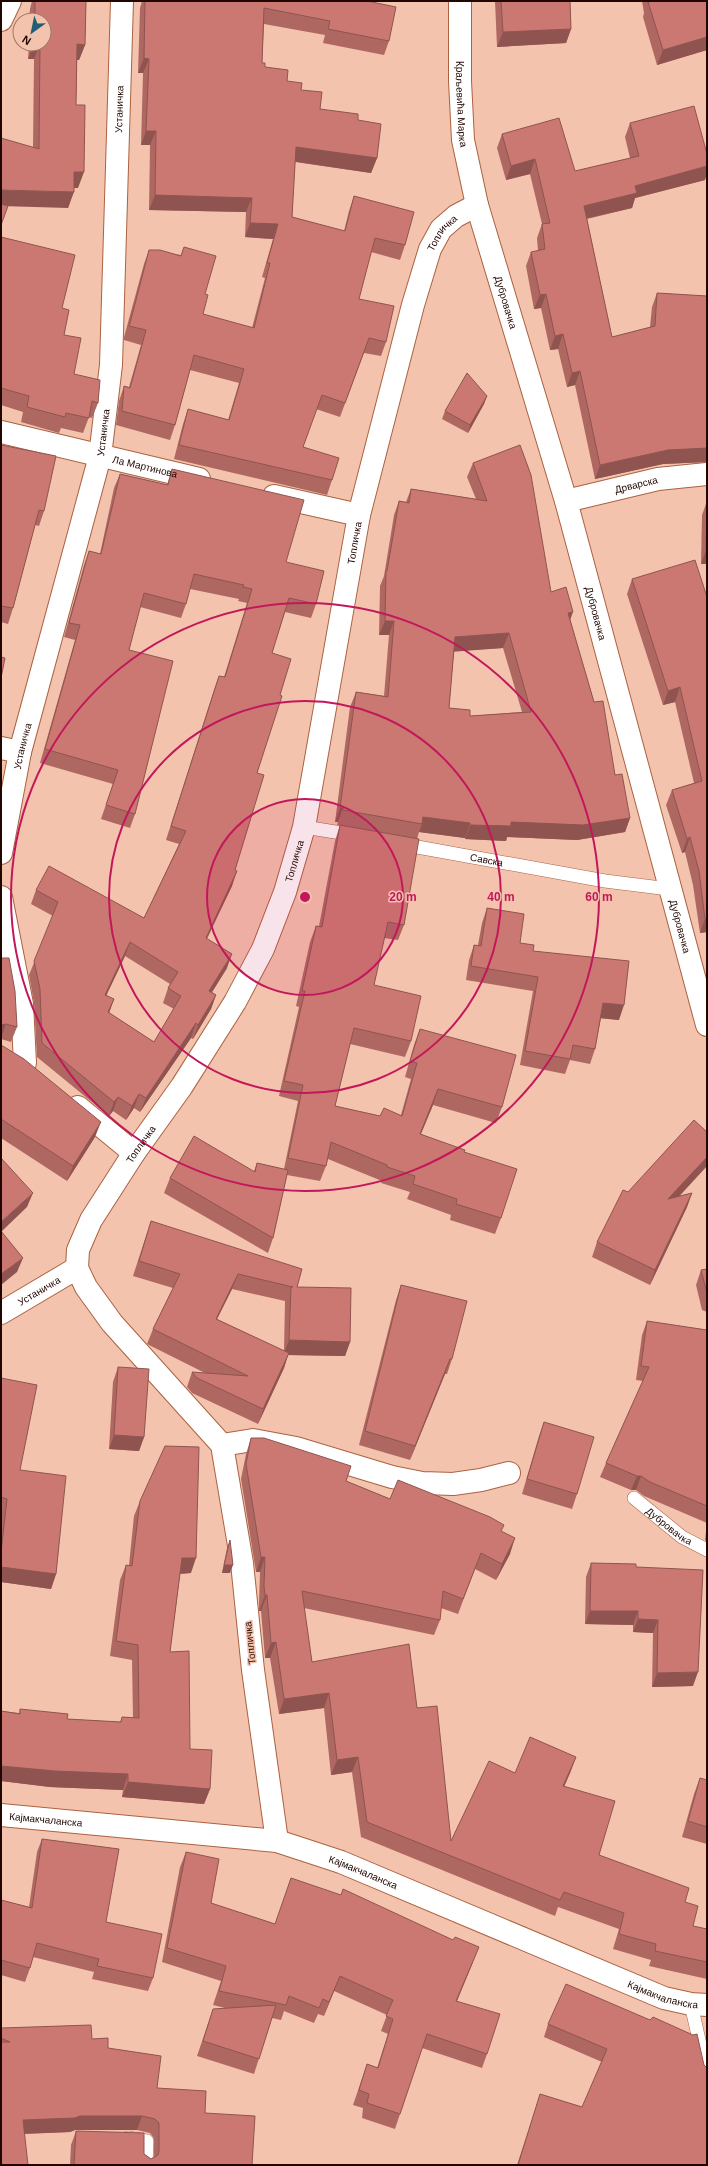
<svg xmlns="http://www.w3.org/2000/svg" width="708" height="2166" font-family="Helvetica,sans-serif">
<style>
.lines{fill:none;stroke-linecap:round;stroke-linejoin:round}
.service-casing{stroke:#ab6241;stroke-width:14}
.minor-casing{stroke:#ab6241;stroke-width:24}
.secondary-casing{stroke:#ab6241;stroke-width:24}
.service{stroke:#fff;stroke-width:13}
.minor{stroke:#fff;stroke-width:22}
.secondary{stroke:#fff;stroke-width:22}
.wall{fill:#af6762;fill-rule:evenodd}
.shaded-wall{fill:#8f5450}
.building{fill:#cc7872;stroke:#8f5450;fill-rule:evenodd}
.ring{fill:none;stroke:#c2185b;stroke-width:2}
.labels{text-anchor:middle;dominant-baseline:central;stroke-width:3;stroke-linejoin:round;paint-order:stroke}
.street-label{font-size:10px;fill:#210600;stroke:#f4c3ad}
.centre{fill:#c2185b;stroke:#f4c3ad;stroke-width:2}
.ring-label{font-size:12px;text-anchor:middle;font-weight:bold;fill:#c2185b;stroke:#f4c3ad;stroke-width:3;stroke-linejoin:round;paint-order:stroke}
</style>
<rect width="100%" height="100%" fill="#f4c3ad"/>
<g class="lines">
<defs>
<g id="service">
<path d="M 304,827 L 354,835"/>
<path id="s1" d="M 401,844 L 605,881 L 669,889"/>
<path id="s2" d="M 634,1498 L 682,1537 L 707,1550"/>
<path d="M 691,2004 L 707,2076"/>
<path d="M 128,2138 L 147,2141 L 146,2165"/>
</g>
<g id="minor">
<path d="M 1,20 L 10,1"/>
<path id="s3" d="M 1,432 L 199,479"/>
<path d="M 274,496 L 359,515"/>
<path id="s4" d="M 566,501 L 658,479 L 707,474"/>
<path d="M 1,748 L 20,752"/>
<path id="s5" d="M 1,853 L 20,752 L 100,456 L 111,365 L 122,1"/>
<path d="M 1,897 L 22,1004 L 25,1063"/>
<path d="M 78,1107 L 134,1153"/>
<path id="s6" d="M 1,1313 L 77,1268"/>
<path d="M 222,1445 L 253,1440 L 296,1448 L 392,1477 L 422,1483 L 453,1484 L 481,1480 L 509,1473"/>
<path id="s7" d="M 1,1815 L 277,1841 L 341,1862 L 664,1998 L 691,2004 L 707,2005"/>
<path id="s8" d="M 277,1841 L 253,1670 L 242,1563 L 222,1445 L 112,1323 L 86,1287 L 77,1268 L 78,1250 L 91,1220 L 134,1153 L 182,1086 L 235,1002 L 263,949 L 285,892 L 304,827 L 359,515 L 413,305 L 430,249 L 441,229 L 456,216 L 477,205"/>
</g>
<g id="secondary">
<path id="s9" d="M 460,1 L 460,81 L 463,140 L 477,205 L 566,501 L 707,1025"/>
</g>
</defs>
<use href="#service" class="service-casing"/>
<use href="#minor" class="minor-casing"/>
<use href="#secondary" class="secondary-casing"/>
<use href="#service" class="service"/>
<use href="#minor" class="minor"/>
<use href="#secondary" class="secondary"/>
</g>
<g class="wall">
<path d="M 32,1 L 86,1 L 85,45 L 79,60 L 77,60 L 76,105 L 78,188 L 74,188 L 68,208 L 33,147 L 34,59 L 28,59 L 29,44 L 44,44 L 44,20 L 29,20 L 30,9 Z"/>
<path d="M 142,1 L 367,1 L 389,41 L 384,55 L 323,43 L 325,35 L 264,24 L 262,63 L 265,67 L 301,90 L 320,109 L 358,120 L 377,158 L 371,173 L 295,162 L 292,217 L 344,231 L 349,211 L 354,196 L 405,245 L 400,260 L 371,252 L 359,299 L 386,342 L 381,356 L 364,353 L 340,417 L 316,409 L 303,447 L 332,480 L 327,495 L 174,459 L 183,424 L 188,409 L 228,420 L 239,383 L 190,370 L 175,425 L 170,440 L 116,425 L 119,401 L 124,386 L 129,387 L 141,345 L 124,340 L 124,337 L 144,264 L 149,250 L 181,255 L 184,247 L 205,294 L 203,314 L 252,328 L 265,278 L 262,277 L 273,239 L 245,237 L 246,212 L 149,210 L 150,145 L 141,145 L 143,73 L 138,73 L 140,8 Z"/>
<path d="M 495,1 L 570,1 L 571,29 L 566,43 L 497,47 Z"/>
<path d="M 642,1 L 707,1 L 707,50 L 657,65 L 643,17 L 644,13 Z"/>
<path d="M 630,123 L 705,180 L 635,198 L 632,208 L 587,219 L 612,337 L 650,327 L 652,307 L 657,293 L 707,296 L 707,462 L 663,464 L 595,479 L 575,385 L 567,387 L 558,349 L 550,350 L 541,308 L 534,309 L 526,266 L 531,252 L 538,251 L 537,238 L 542,224 L 530,174 L 506,180 L 497,148 L 502,134 L 575,171 L 630,158 L 625,137 Z"/>
<path d="M 1,237 L 62,308 L 64,335 L 74,374 L 98,403 L 92,418 L 89,417 L 83,433 L 61,428 L 59,433 L 21,422 L 23,412 L 1,405 Z"/>
<path d="M 487,396 L 484,404 L 468,433 L 442,419 L 445,411 Z"/>
<path d="M 1,445 L 44,511 L 39,526 L 35,525 L 13,608 L 8,624 L 1,622 Z"/>
<path d="M 473,463 L 551,592 L 570,619 L 615,775 L 630,818 L 625,832 L 577,840 L 507,837 L 506,841 L 465,839 L 465,838 L 419,832 L 417,839 L 404,925 L 398,940 L 384,938 L 374,985 L 411,1041 L 405,1057 L 350,1044 L 335,1106 L 380,1116 L 401,1115 L 411,1079 L 405,1077 L 414,1045 L 420,1029 L 502,1107 L 496,1123 L 433,1105 L 421,1134 L 464,1152 L 501,1218 L 495,1234 L 450,1220 L 451,1215 L 407,1199 L 410,1192 L 381,1183 L 382,1181 L 328,1159 L 326,1166 L 320,1181 L 287,1175 L 273,1238 L 268,1253 L 164,1193 L 170,1178 L 254,1171 L 257,1163 L 284,1169 L 298,1101 L 279,1096 L 299,1007 L 296,1006 L 310,942 L 316,926 L 319,926 L 335,841 L 340,825 L 337,825 L 338,822 L 335,822 L 350,707 L 356,692 L 384,696 L 389,635 L 379,635 L 380,586 L 384,576 L 394,515 L 399,501 L 406,502 L 411,489 L 476,499 L 467,477 ZM 503,648 L 522,712 L 470,716 L 449,708 L 454,651 Z"/>
<path d="M 172,469 L 286,562 L 316,604 L 311,618 L 285,612 L 272,653 L 280,695 L 257,773 L 235,870 L 232,886 L 207,939 L 227,968 L 212,992 L 216,995 L 211,1009 L 193,1039 L 191,1038 L 140,1112 L 134,1108 L 126,1120 L 113,1111 L 109,1116 L 37,1057 L 34,1003 L 29,975 L 53,916 L 31,904 L 36,890 L 144,918 L 179,844 L 166,840 L 214,690 L 219,676 L 224,677 L 247,603 L 238,601 L 239,599 L 190,589 L 186,604 L 181,618 L 140,607 L 129,650 L 135,814 L 130,828 L 101,819 L 113,784 L 40,763 L 75,640 L 64,637 L 84,565 L 89,551 L 100,554 L 114,488 L 120,474 L 167,485 ZM 125,956 L 170,984 L 168,988 L 163,1003 L 174,1009 L 154,1042 L 109,1013 L 114,999 L 106,995 Z"/>
<path d="M 707,501 L 707,564 L 701,564 L 702,515 Z"/>
<path d="M 632,579 L 707,597 L 707,932 L 700,933 L 693,885 L 685,852 L 682,853 L 666,805 L 672,790 L 694,783 L 675,702 L 663,705 L 627,594 Z"/>
<path d="M 487,908 L 520,943 L 533,951 L 619,1020 L 601,1018 L 595,1049 L 590,1064 L 570,1060 L 565,1074 L 520,1065 L 533,991 L 466,980 L 469,960 L 474,945 L 478,945 L 482,923 Z"/>
<path d="M 1,958 L 17,1027 L 11,1042 L 1,1039 Z"/>
<path d="M 1,1045 L 95,1137 L 67,1181 L 1,1138 Z"/>
<path d="M 706,1167 L 679,1196 L 692,1193 L 687,1207 L 650,1285 L 592,1257 L 597,1242 L 628,1192 Z"/>
<path d="M 151,1221 L 297,1287 L 350,1342 L 345,1356 L 288,1355 L 284,1368 L 258,1424 L 192,1393 L 187,1387 L 192,1372 L 207,1374 L 147,1344 L 153,1329 L 173,1288 L 133,1276 L 146,1236 ZM 232,1289 L 285,1301 L 284,1351 L 217,1319 Z"/>
<path d="M 707,1269 L 707,1312 L 702,1310 L 696,1285 L 701,1270 Z"/>
<path d="M 401,1285 L 452,1359 L 447,1374 L 445,1374 L 410,1460 L 359,1445 L 396,1300 Z"/>
<path d="M 647,1321 L 707,1330 L 707,1541 L 705,1540 L 707,1523 L 644,1496 L 636,1490 L 631,1490 L 600,1477 L 606,1463 L 643,1381 L 636,1380 L 642,1335 Z"/>
<path d="M 118,1367 L 144,1437 L 139,1451 L 109,1449 L 113,1382 Z"/>
<path d="M 1,1378 L 20,1470 L 56,1574 L 51,1589 L 1,1582 L 1,1523 L 2,1513 L 1,1513 Z"/>
<path d="M 544,1422 L 577,1494 L 572,1509 L 522,1494 L 539,1436 Z"/>
<path d="M 251,1438 L 346,1481 L 390,1499 L 502,1532 L 510,1554 L 496,1580 L 475,1569 L 458,1614 L 441,1608 L 440,1620 L 434,1635 L 304,1608 L 312,1662 L 417,1708 L 451,1841 L 515,1773 L 576,1757 L 570,1773 L 564,1787 L 599,1855 L 685,1902 L 693,1926 L 707,1929 L 707,1979 L 649,1966 L 651,1960 L 613,1949 L 619,1929 L 558,1907 L 555,1916 L 361,1837 L 352,1772 L 331,1775 L 324,1708 L 279,1714 L 270,1658 L 265,1658 L 261,1611 L 259,1611 L 259,1602 L 260,1572 L 256,1572 L 241,1479 L 246,1454 Z"/>
<path d="M 140,1501 L 191,1573 L 180,1574 L 170,1652 L 190,1749 L 210,1789 L 204,1804 L 122,1797 L 123,1790 L 50,1787 L 1,1781 L 1,1711 L 19,1713 L 20,1709 L 67,1719 L 120,1722 L 122,1717 L 133,1718 L 132,1660 L 110,1656 L 120,1580 L 126,1565 L 129,1565 L 134,1516 Z"/>
<path d="M 230,1540 L 230,1573 L 222,1573 L 227,1548 Z"/>
<path d="M 591,1563 L 636,1567 L 693,1686 L 652,1687 L 653,1633 L 633,1632 L 633,1625 L 585,1624 L 586,1577 Z"/>
<path d="M 700,1778 L 707,1780 L 707,1844 L 682,1837 L 694,1794 Z"/>
<path d="M 42,1839 L 106,1922 L 153,1978 L 148,1991 L 92,1979 L 94,1972 L 33,1957 L 30,1968 L 25,1982 L 1,1975 L 1,1900 L 29,1907 L 37,1852 Z"/>
<path d="M 186,1852 L 211,1903 L 275,1924 L 473,1962 L 457,2001 L 487,2054 L 482,2068 L 422,2048 L 395,2129 L 362,2118 L 363,2108 L 353,2105 L 367,2064 L 377,2068 L 388,2034 L 381,2031 L 387,2015 L 334,1991 L 324,2016 L 318,2014 L 314,2023 L 284,2011 L 281,2020 L 272,2018 L 254,2074 L 197,2056 L 213,2009 L 225,2008 L 213,2005 L 221,1981 L 162,1962 L 180,1867 Z"/>
<path d="M 548,2024 L 704,2065 L 707,2165 L 517,2165 L 536,2107 L 540,2094 L 582,2107 L 602,2062 L 544,2037 Z"/>
<path d="M 1,2028 L 92,2039 L 108,2048 L 157,2088 L 205,2113 L 252,2165 L 70,2165 L 71,2145 L 76,2131 L 144,2154 L 151,2159 L 154,2157 L 154,2138 L 150,2133 L 137,2130 L 75,2130 L 70,2132 L 24,2134 L 1,2165 Z"/>
</g>
<g class="shaded-wall">
<path d="M 571,29 L 566,43 L 497,47 L 503,32 Z"/>
<path d="M 707,37 L 707,50 L 657,65 L 663,50 Z"/>
<path d="M 34,44 L 40,44 L 34,59 L 28,59 Z"/>
<path d="M 77,44 L 85,45 L 79,60 L 71,60 Z"/>
<path d="M 144,58 L 149,59 L 143,73 L 138,73 Z"/>
<path d="M 146,131 L 156,131 L 150,145 L 141,145 Z"/>
<path d="M 296,147 L 377,158 L 371,173 L 291,161 Z"/>
<path d="M 535,159 L 530,174 L 506,180 L 511,166 Z"/>
<path d="M 707,166 L 707,174 L 705,180 L 635,198 L 632,208 L 579,220 L 584,206 L 635,186 Z"/>
<path d="M 74,172 L 84,172 L 78,188 L 68,188 Z"/>
<path d="M 1,190 L 74,192 L 68,208 L 1,206 Z"/>
<path d="M 155,195 L 252,198 L 246,212 L 149,210 Z"/>
<path d="M 250,223 L 278,224 L 273,239 L 245,237 Z"/>
<path d="M 546,294 L 541,308 L 534,309 L 540,295 Z"/>
<path d="M 563,334 L 558,349 L 550,350 L 555,336 Z"/>
<path d="M 580,371 L 575,385 L 567,387 L 572,373 Z"/>
<path d="M 487,396 L 484,404 L 468,433 L 470,425 Z"/>
<path d="M 707,448 L 707,462 L 663,464 L 595,479 L 600,465 L 668,450 Z"/>
<path d="M 706,550 L 707,550 L 707,564 L 701,564 Z"/>
<path d="M 573,612 L 568,626 L 568,613 Z"/>
<path d="M 385,621 L 394,621 L 389,635 L 379,635 Z"/>
<path d="M 509,633 L 503,648 L 450,652 L 455,637 Z"/>
<path d="M 680,687 L 675,702 L 663,705 L 668,691 Z"/>
<path d="M 340,808 L 343,808 L 338,822 L 335,822 Z"/>
<path d="M 423,817 L 470,823 L 465,838 L 419,832 L 422,824 Z"/>
<path d="M 630,818 L 625,832 L 577,840 L 507,837 L 506,841 L 465,839 L 470,825 L 511,822 Z"/>
<path d="M 690,837 L 685,852 L 682,853 L 687,839 Z"/>
<path d="M 237,871 L 232,886 L 200,952 L 206,938 Z"/>
<path d="M 705,919 L 707,919 L 707,932 L 700,933 Z"/>
<path d="M 130,942 L 125,956 L 100,1009 L 105,995 Z"/>
<path d="M 232,954 L 227,968 L 204,1005 L 209,991 Z"/>
<path d="M 216,995 L 211,1009 L 193,1039 L 198,1025 Z"/>
<path d="M 114,999 L 109,1013 L 108,1012 Z"/>
<path d="M 603,1003 L 624,1005 L 619,1020 L 598,1018 Z"/>
<path d="M 196,1023 L 191,1038 L 140,1112 L 146,1098 Z"/>
<path d="M 6,1024 L 1,1038 L 1,1025 Z"/>
<path d="M 438,1089 L 433,1105 L 414,1150 L 420,1134 Z"/>
<path d="M 139,1094 L 134,1108 L 126,1120 L 132,1106 Z"/>
<path d="M 118,1097 L 113,1111 L 109,1116 L 114,1102 Z"/>
<path d="M 101,1122 L 95,1137 L 67,1181 L 73,1166 Z"/>
<path d="M 707,1157 L 707,1165 L 706,1167 L 663,1214 L 668,1199 Z"/>
<path d="M 33,1193 L 27,1207 L 1,1232 L 1,1222 Z"/>
<path d="M 692,1193 L 687,1207 L 650,1285 L 655,1270 Z"/>
<path d="M 23,1258 L 17,1272 L 1,1285 L 1,1274 Z"/>
<path d="M 238,1274 L 232,1289 L 210,1333 L 216,1319 Z"/>
<path d="M 289,1340 L 350,1342 L 345,1356 L 288,1355 L 284,1368 L 258,1424 Z"/>
<path d="M 450,1359 L 445,1374 L 410,1460 L 415,1446 Z"/>
<path d="M 114,1435 L 144,1437 L 139,1451 L 109,1449 Z"/>
<path d="M 637,1476 L 641,1476 L 636,1490 L 631,1490 Z"/>
<path d="M 515,1538 L 510,1554 L 496,1580 L 502,1564 Z"/>
<path d="M 261,1557 L 265,1557 L 260,1572 L 256,1572 Z"/>
<path d="M 182,1558 L 196,1558 L 191,1573 L 176,1574 Z"/>
<path d="M 224,1565 L 233,1565 L 230,1573 L 222,1573 Z"/>
<path d="M 1,1567 L 56,1574 L 51,1589 L 1,1582 Z"/>
<path d="M 265,1595 L 267,1595 L 261,1611 L 259,1611 Z"/>
<path d="M 590,1611 L 638,1611 L 633,1625 L 585,1624 Z"/>
<path d="M 638,1619 L 658,1620 L 653,1633 L 633,1632 Z"/>
<path d="M 276,1642 L 270,1658 L 265,1658 L 271,1643 Z"/>
<path d="M 698,1672 L 693,1686 L 652,1687 L 657,1673 Z"/>
<path d="M 329,1693 L 324,1708 L 279,1714 L 284,1699 Z"/>
<path d="M 358,1757 L 352,1772 L 331,1775 L 337,1760 Z"/>
<path d="M 576,1757 L 570,1773 L 557,1802 L 563,1786 Z"/>
<path d="M 1,1766 L 128,1774 L 123,1790 L 50,1787 L 1,1781 Z"/>
<path d="M 128,1782 L 210,1789 L 204,1804 L 122,1797 Z"/>
<path d="M 479,1947 L 473,1962 L 451,2015 L 456,2001 Z"/>
<path d="M 340,1976 L 324,2016 L 329,2002 Z"/>
<path d="M 80,2116 L 142,2116 L 137,2130 L 75,2130 L 70,2132 L 17,2134 L 23,2120 Z"/>
</g>
<g class="building">
<path d="M 35,1 L 86,1 L 85,45 L 77,44 L 76,105 L 85,105 L 84,172 L 74,172 L 74,192 L 1,190 L 1,138 L 39,149 L 40,44 L 44,44 L 44,20 L 35,20 Z"/>
<path d="M 145,1 L 367,1 L 396,7 L 389,41 L 328,29 L 330,21 L 264,8 L 262,63 L 265,63 L 265,67 L 288,70 L 287,81 L 302,83 L 301,90 L 322,92 L 320,109 L 358,114 L 358,120 L 381,124 L 377,158 L 296,147 L 292,217 L 345,231 L 354,196 L 414,212 L 405,245 L 375,238 L 359,299 L 394,306 L 386,342 L 369,338 L 345,403 L 322,395 L 303,447 L 339,458 L 332,480 L 179,445 L 188,409 L 229,420 L 244,369 L 194,355 L 175,425 L 122,411 L 124,386 L 130,388 L 146,330 L 129,326 L 130,323 L 149,250 L 160,250 L 181,256 L 184,247 L 216,256 L 205,294 L 208,295 L 203,314 L 254,328 L 270,263 L 267,263 L 278,224 L 250,223 L 252,198 L 155,195 L 156,131 L 146,131 L 149,59 L 144,58 Z"/>
<path d="M 501,1 L 570,1 L 571,29 L 503,32 Z"/>
<path d="M 650,1 L 707,1 L 707,37 L 663,50 L 648,2 L 650,2 Z"/>
<path d="M 694,106 L 707,154 L 707,166 L 635,186 L 637,193 L 584,206 L 612,337 L 655,326 L 657,293 L 707,296 L 707,448 L 668,450 L 600,465 L 580,371 L 572,373 L 563,334 L 555,336 L 546,294 L 540,295 L 531,252 L 545,249 L 542,224 L 550,223 L 535,159 L 511,166 L 502,134 L 559,118 L 575,171 L 639,156 L 630,123 Z"/>
<path d="M 1,204 L 8,206 L 1,225 Z"/>
<path d="M 1,237 L 75,255 L 62,308 L 69,310 L 64,335 L 81,338 L 74,374 L 100,380 L 98,403 L 92,401 L 89,418 L 66,413 L 65,417 L 27,407 L 29,396 L 1,388 Z"/>
<path d="M 467,373 L 487,396 L 470,425 L 445,411 Z"/>
<path d="M 1,445 L 56,456 L 44,511 L 39,510 L 13,608 L 1,606 Z"/>
<path d="M 520,445 L 531,475 L 551,592 L 566,587 L 573,612 L 568,613 L 594,702 L 603,701 L 615,775 L 622,774 L 630,818 L 583,825 L 511,822 L 511,826 L 470,825 L 470,823 L 423,817 L 422,824 L 343,810 L 343,808 L 340,808 L 356,692 L 388,697 L 394,621 L 385,621 L 386,571 L 387,571 L 399,501 L 409,503 L 411,489 L 487,501 L 473,463 ZM 509,633 L 531,712 L 470,716 L 470,710 L 449,708 L 455,637 Z"/>
<path d="M 172,469 L 304,500 L 286,562 L 324,571 L 316,604 L 289,598 L 272,653 L 291,659 L 280,695 L 282,696 L 257,773 L 264,775 L 235,870 L 237,871 L 206,938 L 232,954 L 209,991 L 216,995 L 198,1025 L 196,1023 L 146,1098 L 139,1094 L 132,1106 L 118,1097 L 114,1102 L 42,1043 L 40,989 L 34,961 L 58,902 L 36,890 L 49,866 L 144,918 L 186,831 L 171,826 L 219,676 L 225,677 L 252,589 L 243,587 L 244,585 L 194,574 L 186,604 L 144,593 L 129,650 L 173,661 L 135,814 L 106,805 L 118,770 L 45,749 L 80,625 L 69,623 L 89,551 L 101,554 L 120,474 L 168,485 ZM 130,942 L 178,972 L 168,988 L 181,996 L 154,1042 L 108,1012 L 114,999 L 105,995 Z"/>
<path d="M 707,505 L 707,550 L 706,550 Z"/>
<path d="M 695,560 L 707,597 L 707,919 L 705,919 L 699,871 L 690,837 L 687,839 L 672,790 L 702,781 L 680,687 L 668,691 L 632,579 Z"/>
<path d="M 1,657 L 5,658 L 1,678 Z"/>
<path d="M 340,825 L 419,839 L 404,925 L 388,922 L 374,985 L 421,996 L 411,1041 L 354,1028 L 335,1106 L 380,1116 L 384,1108 L 402,1116 L 417,1063 L 410,1061 L 420,1029 L 516,1055 L 502,1107 L 438,1089 L 420,1134 L 465,1150 L 464,1152 L 517,1169 L 501,1218 L 456,1204 L 457,1199 L 413,1184 L 415,1176 L 387,1167 L 387,1165 L 331,1142 L 326,1166 L 288,1158 L 303,1085 L 284,1081 L 305,991 L 302,991 L 316,926 L 322,927 Z"/>
<path d="M 487,908 L 524,914 L 520,943 L 534,945 L 533,951 L 629,961 L 624,1005 L 603,1003 L 595,1049 L 573,1045 L 570,1059 L 525,1051 L 538,977 L 471,966 L 474,945 L 481,946 Z"/>
<path d="M 1,958 L 9,958 L 15,991 L 17,1027 L 6,1024 L 1,1025 Z"/>
<path d="M 1,1045 L 24,1059 L 101,1122 L 73,1166 L 1,1119 Z"/>
<path d="M 694,1120 L 707,1132 L 707,1157 L 668,1199 L 692,1193 L 655,1270 L 597,1242 L 623,1190 L 628,1192 Z"/>
<path d="M 194,1136 L 255,1172 L 257,1163 L 288,1170 L 273,1238 L 170,1178 Z"/>
<path d="M 1,1158 L 33,1193 L 1,1222 Z"/>
<path d="M 151,1221 L 302,1269 L 297,1287 L 351,1288 L 350,1342 L 289,1340 L 291,1287 L 293,1287 L 238,1274 L 216,1319 L 289,1353 L 263,1409 L 197,1378 L 192,1372 L 248,1376 L 153,1329 L 180,1274 L 139,1261 Z"/>
<path d="M 1,1231 L 23,1258 L 1,1274 Z"/>
<path d="M 707,1269 L 707,1293 L 701,1270 Z"/>
<path d="M 401,1285 L 467,1301 L 452,1359 L 450,1359 L 415,1446 L 365,1431 Z"/>
<path d="M 647,1321 L 707,1330 L 707,1506 L 650,1482 L 641,1476 L 637,1476 L 606,1463 L 649,1367 L 641,1366 Z"/>
<path d="M 118,1367 L 149,1369 L 144,1437 L 114,1435 Z"/>
<path d="M 1,1378 L 37,1385 L 20,1470 L 66,1476 L 56,1574 L 1,1567 L 1,1552 L 7,1499 L 1,1497 Z"/>
<path d="M 544,1422 L 594,1437 L 577,1494 L 527,1479 Z"/>
<path d="M 251,1438 L 264,1438 L 351,1466 L 346,1481 L 390,1499 L 398,1480 L 490,1517 L 504,1525 L 501,1531 L 515,1538 L 502,1564 L 481,1553 L 463,1599 L 443,1591 L 440,1620 L 302,1591 L 312,1662 L 409,1644 L 417,1708 L 437,1706 L 451,1841 L 489,1761 L 515,1773 L 530,1737 L 576,1757 L 563,1786 L 615,1801 L 599,1855 L 689,1888 L 685,1902 L 698,1906 L 693,1926 L 707,1929 L 707,1962 L 655,1951 L 656,1944 L 619,1934 L 624,1913 L 564,1892 L 560,1900 L 367,1822 L 358,1757 L 337,1760 L 329,1693 L 284,1699 L 276,1642 L 271,1643 L 267,1595 L 265,1595 L 264,1586 L 265,1557 L 261,1557 L 246,1464 Z"/>
<path d="M 165,1446 L 199,1447 L 196,1558 L 182,1558 L 170,1652 L 189,1651 L 190,1749 L 212,1750 L 210,1789 L 128,1782 L 128,1774 L 55,1771 L 1,1766 L 1,1711 L 20,1714 L 20,1709 L 68,1714 L 67,1719 L 121,1722 L 122,1717 L 139,1718 L 138,1645 L 116,1641 L 126,1565 L 132,1566 L 140,1501 Z"/>
<path d="M 230,1540 L 233,1565 L 224,1565 Z"/>
<path d="M 591,1563 L 636,1564 L 636,1567 L 703,1570 L 698,1672 L 657,1673 L 658,1620 L 638,1619 L 638,1611 L 590,1611 Z"/>
<path d="M 700,1778 L 707,1780 L 707,1827 L 688,1821 Z"/>
<path d="M 42,1839 L 119,1849 L 106,1922 L 162,1934 L 153,1978 L 97,1966 L 99,1959 L 37,1943 L 30,1968 L 1,1960 L 1,1900 L 32,1908 Z"/>
<path d="M 186,1852 L 219,1859 L 211,1903 L 275,1924 L 291,1878 L 341,1895 L 343,1889 L 453,1940 L 455,1937 L 479,1947 L 456,2001 L 500,2014 L 487,2054 L 427,2034 L 400,2114 L 367,2103 L 369,2094 L 359,2090 L 367,2064 L 378,2068 L 393,2019 L 386,2016 L 393,2000 L 340,1976 L 329,2002 L 323,1999 L 319,2008 L 289,1996 L 286,2005 L 219,1991 L 226,1966 L 167,1948 Z"/>
<path d="M 566,1984 L 650,2020 L 653,2017 L 693,2035 L 697,2034 L 704,2065 L 707,2068 L 707,2165 L 518,2165 L 540,2094 L 582,2107 L 607,2049 L 548,2024 Z"/>
<path d="M 276,2005 L 259,2059 L 203,2041 L 213,2009 Z"/>
<path d="M 91,2025 L 92,2039 L 108,2038 L 108,2048 L 161,2056 L 157,2088 L 206,2091 L 205,2113 L 255,2116 L 252,2165 L 74,2165 L 76,2131 L 144,2133 L 144,2154 L 151,2159 L 158,2155 L 159,2151 L 159,2123 L 155,2119 L 142,2116 L 80,2116 L 75,2118 L 23,2120 L 28,2165 L 1,2165 L 1,2042 L 10,2042 L 1,2038 L 1,2028 Z"/>
</g>
<circle cx="305" cy="897" r="98" fill="#c2185b" fill-opacity=".12"/>
<g class="ring">
<circle cx="305" cy="897" r="98"/>
<circle cx="305" cy="897" r="196"/>
<circle cx="305" cy="897" r="294"/>
</g>
<g class="labels">
<g class="street-label">
<text stroke="none"><textPath href="#s9" startOffset="103">Краљевића Марка</textPath></text>
<text stroke="none"><textPath href="#s5" startOffset="757">Устаничка</textPath></text>
<text stroke="none"><textPath href="#s8" startOffset="1743">Топличка</textPath></text>
<text stroke="none"><textPath href="#s9" startOffset="307">Дубровачка</textPath></text>
<text stroke="none"><textPath href="#s5" startOffset="433">Устаничка</textPath></text>
<text stroke="none"><textPath href="#s3" startOffset="148">Ла Мартинова</textPath></text>
<text stroke="none"><textPath href="#s4" startOffset="72">Дрварска</textPath></text>
<text stroke="none"><textPath href="#s8" startOffset="1419">Топличка</textPath></text>
<text stroke="none"><textPath href="#s9" startOffset="631">Дубровачка</textPath></text>
<text stroke="none"><textPath href="#s5" startOffset="109">Устаничка</textPath></text>
<text stroke="none"><textPath href="#s1" startOffset="87">Савска</textPath></text>
<text stroke="none"><textPath href="#s8" startOffset="1095">Топличка</textPath></text>
<text stroke="none"><textPath href="#s9" startOffset="955">Дубровачка</textPath></text>
<text stroke="none"><textPath href="#s8" startOffset="771">Топличка</textPath></text>
<text stroke="none"><textPath href="#s6" startOffset="44">Устаничка</textPath></text>
<text stroke="none"><textPath href="#s2" startOffset="45">Дубровачка</textPath></text>
<text transform="translate(250 1643) rotate(-96)">Топличка</text>
<text stroke="none"><textPath href="#s7" startOffset="45">Кајмакчаланска</textPath></text>
<text stroke="none"><textPath href="#s7" startOffset="369">Кајмакчаланска</textPath></text>
<text stroke="none"><textPath href="#s7" startOffset="693">Кајмакчаланска</textPath></text>
</g>
</g>
<circle cx="305" cy="897" r="6" class="centre"/>
<g class="ring-label">
<text x="403" y="901">20 m</text>
<text x="501" y="901">40 m</text>
<text x="599" y="901">60 m</text>
</g>
<rect width="708" height="2166" fill="none" stroke="#210600" stroke-width="4"/>
<g transform="translate(32 32) rotate(213)"><circle r="19" fill="#f4c3ad" stroke="#a07768"/>
<path d="M0-3L7 15L0 10L-7 15Z" fill="#1f5e74"/>
<text y="-6" font-size="11" font-weight="bold" text-anchor="middle" fill="#210600">N</text>
</g>
</svg>
